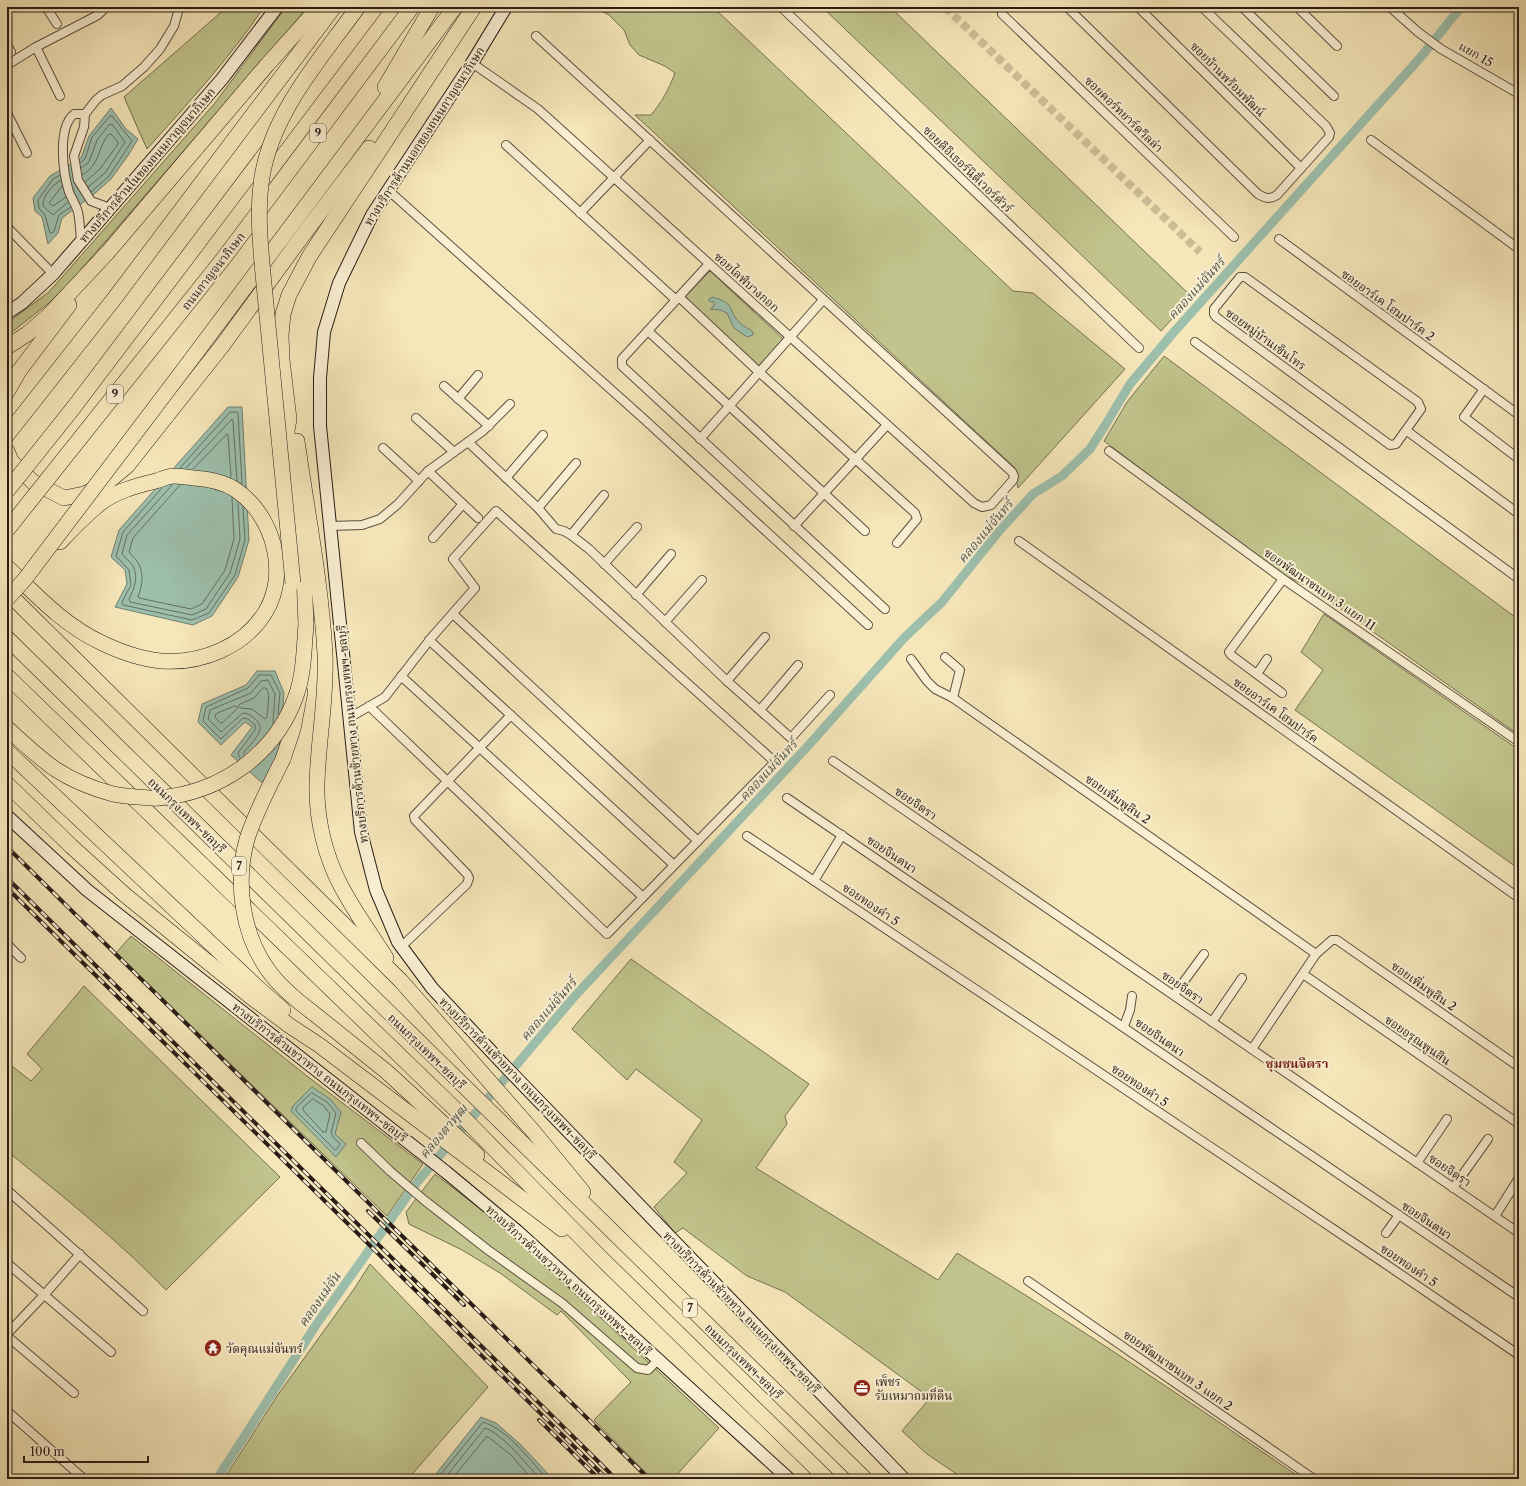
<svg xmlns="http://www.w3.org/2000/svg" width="1526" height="1486" font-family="'Libre Caslon Text','Noto Serif Thai',serif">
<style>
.green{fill:#c1c48c;stroke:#757052}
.water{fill:#9dc0ad;stroke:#6f7e71}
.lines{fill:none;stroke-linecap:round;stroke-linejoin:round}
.shore{stroke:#636e62;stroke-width:1}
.canal{stroke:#9dc0ad;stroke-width:9}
.minor-tunnel{stroke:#cdbe99;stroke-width:8;stroke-dasharray:8 4;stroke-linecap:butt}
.minor-casing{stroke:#5c4f40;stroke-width:10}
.secondary-casing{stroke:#291c17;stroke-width:14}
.motorway-casing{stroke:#291c17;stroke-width:16}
.minor{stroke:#f9efd2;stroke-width:8}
.secondary{stroke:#f9efd2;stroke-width:12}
.motorway{stroke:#f6e7ba;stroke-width:15}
.rail-casing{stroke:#291c17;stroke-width:4}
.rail{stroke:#f9efd2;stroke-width:2.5;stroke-dasharray:8;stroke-linecap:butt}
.motorway-bridge-casing{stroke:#291c17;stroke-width:16;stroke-linecap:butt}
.motorway-bridge{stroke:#f6e7ba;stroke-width:15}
.labels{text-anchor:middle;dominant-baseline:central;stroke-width:4;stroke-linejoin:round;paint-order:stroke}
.shield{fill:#f9efd2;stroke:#675b4f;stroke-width:1}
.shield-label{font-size:11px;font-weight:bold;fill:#291c17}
.street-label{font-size:12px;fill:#291c17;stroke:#f9efd2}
.poi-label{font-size:12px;fill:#291c17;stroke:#f9efd2;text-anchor:start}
.water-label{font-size:13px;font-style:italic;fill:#52554c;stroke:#f9efd2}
.neighbourhood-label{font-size:13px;font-weight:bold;fill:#7a1f14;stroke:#f9efd2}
</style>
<rect width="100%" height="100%" fill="#f6e7ba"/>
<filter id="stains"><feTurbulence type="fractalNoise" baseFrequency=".005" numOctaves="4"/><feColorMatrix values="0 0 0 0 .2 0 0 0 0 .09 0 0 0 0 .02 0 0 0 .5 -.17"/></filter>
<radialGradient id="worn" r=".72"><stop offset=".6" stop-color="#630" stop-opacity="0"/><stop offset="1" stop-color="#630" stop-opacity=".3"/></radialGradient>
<g class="green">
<path d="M 227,7 L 264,7 C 230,58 188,103 147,149 L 124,97 Z"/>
<path d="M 286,7 L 308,7 L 72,280 L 50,302 L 7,336 L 7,323 L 49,292 L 215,103 Z"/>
<path d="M 593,7 L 713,7 L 1013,291 L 1033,293 L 1125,369 L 1018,488 L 1014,467 L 635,115 L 651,115 C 662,102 669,89 675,73 L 665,66 L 639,55 L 630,45 L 624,30 L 609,15 Z"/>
<path d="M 822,7 L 890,7 L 1192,297 L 1161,331 Z"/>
<path d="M 710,271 L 783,339 L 759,366 L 684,298 Z"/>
<path d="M 1164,356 L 1519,620 L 1519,735 L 1311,588 L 1278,572 L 1104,441 L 1127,402 Z"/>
<path d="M 1324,614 L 1519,750 L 1519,869 L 1295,710 L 1323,670 L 1301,652 Z"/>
<path d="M 131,936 L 307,1076 L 423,1164 L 387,1216 L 116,953 Z"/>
<path d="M 631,959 L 809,1084 L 785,1116 L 787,1124 L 756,1168 L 938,1280 L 957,1253 C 1075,1324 1189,1401 1302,1479 L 964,1479 L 927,1454 L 902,1431 L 930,1398 L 785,1292 L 747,1276 L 683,1228 L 675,1233 L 654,1207 L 687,1173 L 674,1162 L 702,1120 L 636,1069 L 627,1080 L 572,1029 Z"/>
<path d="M 84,986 L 280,1177 L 166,1290 C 118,1240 61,1195 7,1151 L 7,1072 L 12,1066 L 31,1081 L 42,1069 L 27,1054 Z"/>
<path d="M 435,1174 L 500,1224 L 719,1428 L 673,1479 L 652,1479 L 594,1420 L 631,1382 L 561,1311 L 557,1315 L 500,1273 L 462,1250 L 409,1224 L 406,1212 Z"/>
<path d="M 370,1264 L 488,1387 L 408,1479 L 224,1479 L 277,1396 L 354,1289 Z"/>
</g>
<g class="water">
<path d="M 111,108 L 126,129 L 138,139 L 127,157 L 111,179 L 93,195 L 62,218 L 58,233 L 48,244 L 42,217 L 35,211 L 33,198 L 50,176 L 81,158 L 89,136 Z"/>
<path d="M 713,297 C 738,305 726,309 740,323 C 744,327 749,328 753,332 L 753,335 L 747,337 L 734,328 L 727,313 L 720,310 L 710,309 L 714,306 L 714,302 L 709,301 L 709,299 Z"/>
<path d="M 228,407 L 242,407 L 249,540 L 238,577 L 212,616 L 193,625 L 115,607 L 127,584 L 125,570 L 111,557 L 119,530 Z"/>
<path d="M 257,671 L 275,671 L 284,693 L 277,776 L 261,782 L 231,755 L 252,727 L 245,722 L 221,745 L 198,722 L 202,704 L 246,685 Z"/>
<path d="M 312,1087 L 330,1099 L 341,1112 L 335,1134 L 346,1144 L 336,1157 L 291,1111 L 293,1106 Z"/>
<path d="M 481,1417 L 496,1423 L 521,1445 L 553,1479 L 432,1479 Z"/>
</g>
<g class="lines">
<g class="shore">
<path d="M 80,163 L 85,159 L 92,137 L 110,116 L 112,116 L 132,141 L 109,176 L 91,192"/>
<path d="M 81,168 L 89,162 L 97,140 L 109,125 L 112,124 L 125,142 L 105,173 L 88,187"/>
<path d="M 60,175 L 53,179 L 38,200 L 39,208 L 45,215 L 50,233 L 52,233 L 54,231 L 59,215 L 71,207"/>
<path d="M 82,175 C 101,164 96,150 109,134 L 111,134 L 118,142 L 118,144 L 100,169 L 85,182"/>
<path d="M 61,180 C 53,184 42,197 43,206 L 53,215 L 68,202"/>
<path d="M 62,186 L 49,203 L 53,206 L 66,197"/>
<path d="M 180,468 L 230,412 L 236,412 L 238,413 L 242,484"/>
<path d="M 186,468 L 232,419 L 233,421 L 237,481"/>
<path d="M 193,469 L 227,434 L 228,435 L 231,477"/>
<path d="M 172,485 L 127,535 L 122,554 C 125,558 130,561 133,566 C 139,577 134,589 129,599 L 130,602 L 192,615 L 206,609 L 230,573 L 240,539 L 238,503"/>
<path d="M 180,485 L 133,538 L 129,552 C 131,555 135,558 137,561 C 144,571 143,586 138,596 L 139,598 L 191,609 L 202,604 L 225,570 L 234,539 L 232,498"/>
<path d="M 162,488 L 123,532 L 116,556 L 129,570 L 131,585 L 122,602 L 123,605 L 192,620 L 209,613 L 235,575 L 245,540 L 243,507"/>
<path d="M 263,688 L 266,688 L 269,695 L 267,717 L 265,719 L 252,709 L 240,708 L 238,706 L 240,704 L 254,698 Z"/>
<path d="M 235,706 L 237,707 L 237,709 L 222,723 L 220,723 L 215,717 L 216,714 Z"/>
<path d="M 244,754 L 244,752 C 252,742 269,729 254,718 C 250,715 248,713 243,713 L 221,732 L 208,719 L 210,710 L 251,693 L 261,681 L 268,680 L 275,694 L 273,723"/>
<path d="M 240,758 L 238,753 L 255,730 L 255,725 L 248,719 L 243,718 L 221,739 L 203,721 L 206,707 L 248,688 L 259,675 L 271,675 L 280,693 L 278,714"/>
<path d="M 312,1093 L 327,1102 L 336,1113 L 331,1133 L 333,1137 L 340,1144 L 336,1150 L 334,1149 L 296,1111 L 296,1108 Z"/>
<path d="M 313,1099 L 324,1106 L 330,1114 L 326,1132 L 323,1132 L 303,1110 L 303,1108 Z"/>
<path d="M 437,1479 L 483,1422 C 508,1430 530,1460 547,1479"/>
<path d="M 444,1479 L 485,1428 C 503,1434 527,1465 540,1479"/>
<path d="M 452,1479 L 487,1436 L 511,1455 L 532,1479"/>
</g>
<path class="canal" d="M 217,1479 L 316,1325 L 418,1181 L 574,997 L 807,747 L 904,638 L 942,602 L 1000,530 L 1033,494 L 1062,476 L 1090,449 L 1106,424 L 1130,384 L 1173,333 L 1420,58 L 1461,7"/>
<path class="minor-tunnel" d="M 945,7 L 1200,252"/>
<defs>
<g id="minor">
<path d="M 46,7 L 57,24"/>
<path d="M 781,7 L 1139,348"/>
<path d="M 1001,7 L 1002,14 L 1234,237"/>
<path d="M 1067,7 L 1258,194 C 1265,198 1269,200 1277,195 L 1329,137 L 1330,133 L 1326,126 L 1202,7"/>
<path d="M 1138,7 L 1301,168"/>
<path d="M 1242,7 L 1334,96"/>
<path d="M 1297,7 L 1337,46"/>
<path d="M 1390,7 L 1418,32 L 1441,49 L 1519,94"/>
<path d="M 7,45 L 11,52"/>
<path d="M 36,47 L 60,96"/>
<path d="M 472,63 L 538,109 L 974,503 L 982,507 L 991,505 L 1013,480 L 1014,476 L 1012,472 L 536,36"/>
<path d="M 7,65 L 36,47 L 98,15 L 106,7"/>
<path d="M 7,113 L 27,153"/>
<path d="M 1371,140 L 1519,249"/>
<path d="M 506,145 L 676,300"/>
<path d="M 388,190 L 645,420 L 868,625"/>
<path d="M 110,208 L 91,201 L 78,180 L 74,156 L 84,127 L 85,114 L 96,100 L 102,95 L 122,86 L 144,67 L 160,49 L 174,26 L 178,12 L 177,7"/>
<path d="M 580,213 L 650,140"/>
<path d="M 7,227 L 53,274"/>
<path d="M 1279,239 L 1519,415"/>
<path d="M 81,240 C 80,231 80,222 78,212 C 76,205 72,199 69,192 C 63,173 57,128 74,114 L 85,114"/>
<path d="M 709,264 L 622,359 L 622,366 L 885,609"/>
<path d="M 1240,277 L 1245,277 L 1418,402 L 1421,409 L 1396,444 L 1390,445 L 1216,317 L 1214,314 L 1214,309 Z"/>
<path d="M 679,297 L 759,372 L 915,513 L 917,519 L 897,543"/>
<path d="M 648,331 L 865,531"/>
<path d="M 1195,342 L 1519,579"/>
<path d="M 444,386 L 489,426"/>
<path d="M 1484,389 L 1464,417 L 1519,459"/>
<path d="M 458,399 L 478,375"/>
<path d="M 416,418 L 454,452"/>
<path d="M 1407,431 L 1519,514"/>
<path d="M 700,439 L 823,300"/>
<path d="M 468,442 L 538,508 L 556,529 L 564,531 L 571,535 L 589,549 L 727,681 L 791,738 L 830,695"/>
<path d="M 383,448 L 419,481"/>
<path d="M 1109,451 L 1283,579 L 1519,742"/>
<path d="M 428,471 L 478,518"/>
<path d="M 506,478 L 543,435"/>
<path d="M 538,508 L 576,463"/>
<path d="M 330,526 L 362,525 L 380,519 L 398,504 L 428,471 L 483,431 L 510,404"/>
<path d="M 794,526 L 887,425"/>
<path d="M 571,535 L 604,495"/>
<path d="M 433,538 L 463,504"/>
<path d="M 1019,541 L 1519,898"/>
<path d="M 604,564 L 637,527"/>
<path d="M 636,595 L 671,554"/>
<path d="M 453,614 L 698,841"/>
<path d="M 665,622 L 702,580"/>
<path d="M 429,640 L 674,865"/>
<path d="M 945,657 L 960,670 L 953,698"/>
<path d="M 911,659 L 927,681 L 935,689 L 953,698 L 1316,954"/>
<path d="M 1257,674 L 1267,659"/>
<path d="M 401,676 L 643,897"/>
<path d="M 727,681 L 765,637"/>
<path d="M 1282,693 L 1231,655 L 1229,652 L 1283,579"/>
<path d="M 760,710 L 798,665"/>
<path d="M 349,718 L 385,697 L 432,637 L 475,588 L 453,559 L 496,511 L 775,762 L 607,934 L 369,706"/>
<path d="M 833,761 L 1519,1233"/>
<path d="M 787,798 L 1519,1297"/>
<path d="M 747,836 L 1381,1261 L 1519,1355"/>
<path d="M 814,881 L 842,835"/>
<path d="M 7,944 L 21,958"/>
<path d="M 402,946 L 467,884 L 469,878 L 467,874 L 415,820 L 414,816 L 511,715"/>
<path d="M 1303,974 L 1519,1124"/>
<path d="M 1174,995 L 1204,954"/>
<path d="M 1212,1022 L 1242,978"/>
<path d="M 1124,1026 L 1130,1010 L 1132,996"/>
<path d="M 1252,1049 L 1316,954 L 1332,940 L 1337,940 L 1519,1067"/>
<path d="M 361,1143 L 390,1171 L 424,1200 L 488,1250 L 562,1303 L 637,1368 L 648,1370 L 658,1360"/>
<path d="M 1417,1163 L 1447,1119"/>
<path d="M 1453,1188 L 1488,1139"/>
<path d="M 7,1190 L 143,1311"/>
<path d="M 1495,1216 L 1519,1178"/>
<path d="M 1386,1233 L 1399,1215"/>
<path d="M 7,1263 L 111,1352"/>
<path d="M 1028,1281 L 1314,1479"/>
<path d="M 7,1334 L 45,1294 L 80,1254"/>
<path d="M 7,1336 L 74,1393"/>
<path d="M 7,1411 L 84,1479"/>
</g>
<g id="secondary">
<path d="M 506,7 L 472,63 L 372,215 L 339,283 L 324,332 L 320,378 L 320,426 L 361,832 L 376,890 L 398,942 L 432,988 L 502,1063 L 904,1479"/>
<path d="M 7,313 L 22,303 L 53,274 L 222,79 L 277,7"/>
<path d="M 7,816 L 87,890 L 446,1172 L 517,1231 L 789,1479"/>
</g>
<g id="motorway">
<path d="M 385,87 L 432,7"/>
<path d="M 201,239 L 376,7"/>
<path d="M 223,259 L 412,7"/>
<path d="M 7,347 L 27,334 L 49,315 L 108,252 L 267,65 L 319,7"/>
<path d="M 190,361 L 455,7"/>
<path d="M 7,392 L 19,371 L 69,305"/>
<path d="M 7,435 L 114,299 L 334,7"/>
<path d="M 297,441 C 307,511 321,582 325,654 C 327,697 318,740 317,784 C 316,818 325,856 341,886 C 354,911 371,934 386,958"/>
<path d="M 7,451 L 11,461 L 33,482 L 64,498 L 84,494 L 104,485 L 127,466 L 222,346 L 303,235 L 369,148"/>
<path d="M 7,567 C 36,595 65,626 102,643 C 121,652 140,659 161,661 C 201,664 245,647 266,611 C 289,572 273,515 236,490 C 224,482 209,479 194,478 C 187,477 181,476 174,476 C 168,476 162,479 156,481 C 135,486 113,492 97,506 C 84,517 72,529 60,542"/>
<path d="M 7,592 L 401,981 L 533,1131 L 583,1192"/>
<path d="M 306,624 L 304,575 L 288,457 L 287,431 L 289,419 L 282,360 L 281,335 L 283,314 L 289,295 L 309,257 L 474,7"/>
<path d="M 7,638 L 865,1479"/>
<path d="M 7,676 L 457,1111 L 600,1257 L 827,1479"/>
<path d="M 7,751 L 258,988 L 283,1010"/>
<path d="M 283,759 L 293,729 L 300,692"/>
<path d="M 7,784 L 71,846 L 125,895 L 251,997 L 290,1026 L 319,1045 L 562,1229"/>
<path d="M 312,1012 L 387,1072 L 477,1155"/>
</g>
</defs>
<use href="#minor" class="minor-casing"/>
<use href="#secondary" class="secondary-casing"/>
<use href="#motorway" class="motorway-casing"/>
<use href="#minor" class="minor"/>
<use href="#secondary" class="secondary"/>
<use href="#motorway" class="motorway"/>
<defs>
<g id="rail">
<path d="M 7,847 L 649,1479"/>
<path d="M 7,878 L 616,1479"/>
<path d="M 7,888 L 607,1479"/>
<path d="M 368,1211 L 464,1305"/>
<path d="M 539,1420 L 599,1479"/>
</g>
</defs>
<use href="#rail" class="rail-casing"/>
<use href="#rail" class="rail"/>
<defs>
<g id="motorway-bridge">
<path d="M 7,491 L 74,407 L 201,239"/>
<path d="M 7,530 L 223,259"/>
<path d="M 293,583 L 263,274 C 260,242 257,209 262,177 C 273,111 320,60 358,7"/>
<path d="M 7,599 L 25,579 L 190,361"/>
<path d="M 7,728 C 22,742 38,757 55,769 C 72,780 94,789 113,794 C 121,796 130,796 137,797 C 144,797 152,799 158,798 C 220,793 275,755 296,696 C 304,674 304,648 306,624"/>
<path d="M 283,759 C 270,785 256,811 247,839 C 235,882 242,934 268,970 C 280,987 296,1000 312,1012"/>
</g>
</defs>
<use href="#motorway-bridge" class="motorway-bridge-casing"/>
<use href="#motorway-bridge" class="motorway-bridge"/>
</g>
<defs>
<symbol id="temple-disc" viewBox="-11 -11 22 22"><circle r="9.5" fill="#8f2418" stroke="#f9efd2"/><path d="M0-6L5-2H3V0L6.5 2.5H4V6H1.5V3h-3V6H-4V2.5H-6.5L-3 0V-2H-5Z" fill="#fff"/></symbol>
<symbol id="office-disc" viewBox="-11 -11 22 22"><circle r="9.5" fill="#8f2418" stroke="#f9efd2"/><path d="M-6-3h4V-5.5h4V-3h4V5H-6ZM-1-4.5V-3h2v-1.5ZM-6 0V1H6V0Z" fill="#fff"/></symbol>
</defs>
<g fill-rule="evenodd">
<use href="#temple-disc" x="203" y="1338" width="20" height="20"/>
<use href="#office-disc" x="852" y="1378" width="20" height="20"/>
</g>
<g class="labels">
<g class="shield">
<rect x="310" y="124" width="16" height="18" rx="3"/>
<rect x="107" y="385" width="16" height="18" rx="3"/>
<rect x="232" y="857" width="14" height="18" rx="3"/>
<rect x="683" y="1299" width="14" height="18" rx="3"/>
</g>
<g class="shield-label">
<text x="318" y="133">9</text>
<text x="115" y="394">9</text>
<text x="239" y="866">7</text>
<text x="690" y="1308">7</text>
</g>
<g class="street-label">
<text transform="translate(1476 54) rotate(30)">แยก 15</text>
<text transform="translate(1228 79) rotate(45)">ซอยบ้านพร้อมพัฒน์</text>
<text transform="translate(1124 114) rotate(44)">ซอยคอร์ทยาร์ดวิลล่า</text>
<text transform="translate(424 136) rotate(-57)">ทางบริการด้านนอกของถนนกาญจนาภิเษก</text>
<text transform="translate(147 165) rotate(-49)">ทางบริการด้านในของถนนกาญจนาภิเษก</text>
<text transform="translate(968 169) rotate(44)">ซอยดิอิเธอร์นิตี้เวอร์ดัวร์</text>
<text transform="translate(213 271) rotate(-52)">ถนนกาญจนาภิเษก</text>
<text transform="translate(747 282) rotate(42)">ซอยไลฟ์บางกอก</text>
<text transform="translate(1388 305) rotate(36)">ซอยอาร์เค โฮมปาร์ค 2</text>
<text transform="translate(1266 339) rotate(36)">ซอยหมู่บ้านเซ็นโทร</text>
<text transform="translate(1320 589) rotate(35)">ซอยพัฒนาชนบท 3 แยก 11</text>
<text transform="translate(1276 710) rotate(36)">ซอยอาร์เค โฮมปาร์ค</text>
<text transform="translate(352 734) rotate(-96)">ทางบริการด้านซ้ายทาง ถนนกรุงเทพฯ-ชลบุรี</text>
<text transform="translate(1118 799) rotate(35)">ซอยเพิ่มพูสิน 2</text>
<text transform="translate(916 803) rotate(35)">ซอยจิตรา</text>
<text transform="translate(187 815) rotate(44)">ถนนกรุงเทพฯ-ชลบุรี</text>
<text transform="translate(892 854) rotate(34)">ซอยจินตนา</text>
<text transform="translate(871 904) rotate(34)">ซอยทองคำ 5</text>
<text transform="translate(1424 986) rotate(35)">ซอยเพิ่มพูสิน 2</text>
<text transform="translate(1183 987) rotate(35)">ซอยจิตรา</text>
<text transform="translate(1160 1037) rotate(35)">ซอยจินตนา</text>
<text transform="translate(1418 1040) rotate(35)">ซอยอรุณพูนสิน</text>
<text transform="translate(427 1051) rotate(44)">ถนนกรุงเทพฯ-ชลบุรี</text>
<text transform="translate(320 1072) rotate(38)">ทางบริการด้านขวาทาง ถนนกรุงเทพฯ-ชลบุรี</text>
<text transform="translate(518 1078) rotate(46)">ทางบริการด้านซ้ายทาง ถนนกรุงเทพฯ-ชลบุรี</text>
<text transform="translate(1140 1085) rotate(34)">ซอยทองคำ 5</text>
<text transform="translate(1450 1170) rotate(34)">ซอยจิตรา</text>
<text transform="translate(1427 1220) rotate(34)">ซอยจินตนา</text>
<text transform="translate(1409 1265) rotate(34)">ซอยทองคำ 5</text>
<text transform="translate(569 1280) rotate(42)">ทางบริการด้านขวาทาง ถนนกรุงเทพฯ-ชลบุรี</text>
<text transform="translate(742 1312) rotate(46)">ทางบริการด้านซ้ายทาง ถนนกรุงเทพฯ-ชลบุรี</text>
<text transform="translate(744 1361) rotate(44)">ถนนกรุงเทพฯ-ชลบุรี</text>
<text transform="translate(1178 1370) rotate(35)">ซอยพัฒนาชนบท 3 แยก 2</text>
</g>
<g class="poi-label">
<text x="226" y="1348">วัดคุณแม่จันทร์</text>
<text x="875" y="1381">เพ็ชร<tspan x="875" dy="14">รับเหมาถมที่ดิน</tspan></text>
</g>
<g class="water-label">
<text transform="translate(1196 288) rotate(-48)">คลองแม่จันทร์</text>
<text transform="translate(985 531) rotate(-50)">คลองแม่จันทร์</text>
<text transform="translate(768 770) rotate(-47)">คลองแม่จันทร์</text>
<text transform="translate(548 1009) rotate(-49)">คลองแม่จันทร์</text>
<text transform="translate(443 1131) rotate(-50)">คลองตาพุฒ</text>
<text transform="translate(319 1299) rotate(-55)">คลองแม่จัน</text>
</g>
<g class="neighbourhood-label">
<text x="1297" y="1063">ชุมชนจิตรา</text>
</g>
</g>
<rect width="1526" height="1486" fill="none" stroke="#f6e7ba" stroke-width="24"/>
<rect x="8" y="8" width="1510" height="1470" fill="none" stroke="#291c17" stroke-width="2"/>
<rect x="12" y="12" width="1502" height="1462" fill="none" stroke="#291c17"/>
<path d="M24 1456v6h124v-6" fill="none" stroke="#291c17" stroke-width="2"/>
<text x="30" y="1456" font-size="12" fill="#291c17" stroke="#f9efd2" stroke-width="3" paint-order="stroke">100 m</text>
<rect width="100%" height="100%" filter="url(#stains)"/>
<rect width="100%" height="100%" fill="url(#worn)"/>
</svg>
